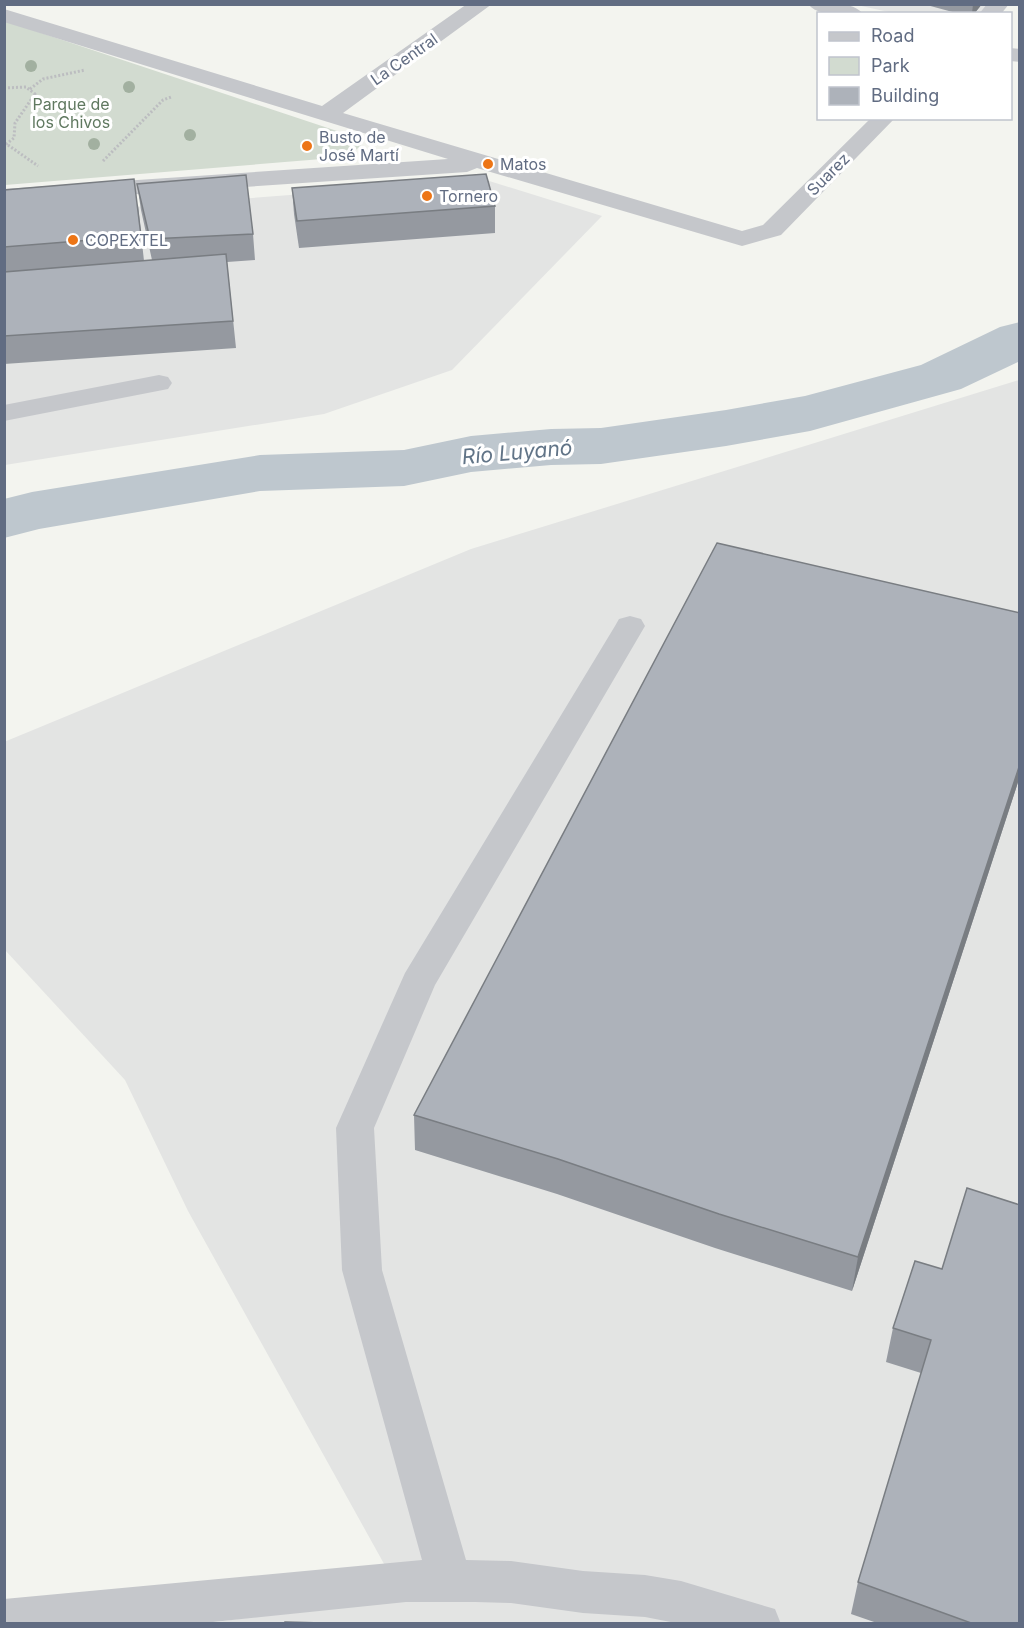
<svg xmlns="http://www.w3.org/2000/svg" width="1024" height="1628" font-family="Inter,sans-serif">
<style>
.built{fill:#e3e4e3}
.green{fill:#d2dbd0}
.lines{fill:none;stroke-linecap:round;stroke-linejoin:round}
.river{fill:#bec7ce;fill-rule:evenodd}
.path{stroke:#bcbdc0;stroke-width:3;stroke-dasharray:2 2;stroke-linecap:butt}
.minor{fill:#c5c7cb;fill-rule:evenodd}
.tree{fill:#a2b0a0}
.wall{fill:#9599a0}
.shaded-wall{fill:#797d82}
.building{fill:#adb2ba;stroke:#797d82;stroke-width:1.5}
.poi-dot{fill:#ed7516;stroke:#fff;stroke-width:2}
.labels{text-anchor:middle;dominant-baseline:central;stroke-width:6;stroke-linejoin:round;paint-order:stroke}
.far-street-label{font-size:16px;fill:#616c82;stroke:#fff}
.far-park-label{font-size:16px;fill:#607960;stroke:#fff}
.far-poi-label{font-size:16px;fill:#616c82;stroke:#fff;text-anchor:start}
.water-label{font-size:21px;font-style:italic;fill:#617487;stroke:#fff}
</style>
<rect width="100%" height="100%" fill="#f3f4ef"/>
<g class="built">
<path d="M 857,5 L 989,5 L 980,14 L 893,13 Z"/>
<path d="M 486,180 L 602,216 L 452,370 L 324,414 L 5,465 L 5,217 Z"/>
<path d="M 1019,380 L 1019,1623 L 208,1623 L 403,1598 L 188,1211 L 125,1080 L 5,950 L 4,742 L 471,549 Z"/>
</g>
<path class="green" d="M 5,21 L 349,135 L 361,146 L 350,154 L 334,158 L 5,185 Z"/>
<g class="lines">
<path class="river" d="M 1020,322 L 1020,361 L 961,389 L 810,431 L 726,446 L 601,464 L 551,465 L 471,472 L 404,486 L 260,491 L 39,529 L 4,538 L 4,499 L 32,492 L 260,455 L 404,450 L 471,436 L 551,429 L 601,428 L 726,410 L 805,396 L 921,365 L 1000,327 Z"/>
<g class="path">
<path d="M 4,88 L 26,87 L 35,94 L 15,123 L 14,138 L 4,146"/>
<path d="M 30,89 L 43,79 L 85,70"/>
<path d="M 8,145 L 38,166"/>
<path d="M 103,161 L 163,100 L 171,97"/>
</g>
<g class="minor">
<path d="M 467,4 L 492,4 L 343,113 L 742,231 L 763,225 L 871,118 L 895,118 L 781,235 L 742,246 L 477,168 L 467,172 L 4,203 L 4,189 L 448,159 L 4,22 L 4,9 L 322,106 Z"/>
<path d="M 808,4 C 824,4 853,0 863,14 C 847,14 819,18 808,4 Z"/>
<path d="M 987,4 L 1009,4 L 1001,14 L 979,14 Z"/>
<path d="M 1010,48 L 1020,49 L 1020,62 L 1010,61 Z"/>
<path d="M 159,375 L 168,377 L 172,383 L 168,389 L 4,421 L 4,405 Z"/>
<path d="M 630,616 L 641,619 L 645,626 L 435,985 L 374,1128 L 382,1270 L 466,1560 L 511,1561 L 583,1571 L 645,1575 L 681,1581 L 775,1609 L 781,1624 L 681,1624 L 645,1617 L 583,1613 L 511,1603 L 475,1602 L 406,1602 L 194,1624 L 4,1624 L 4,1599 L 422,1560 L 342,1270 L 336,1128 L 405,973 L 615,626 L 619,619 Z"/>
</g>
</g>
<g class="tree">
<circle cx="31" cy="66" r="6"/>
<circle cx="129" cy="87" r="6"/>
<circle cx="190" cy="135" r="6"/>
<circle cx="94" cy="144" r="6"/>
</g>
<g class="wall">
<path d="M 923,4 L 982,4 L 974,14 L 960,14 Z"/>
<path d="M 137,184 L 253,234 L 255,260 L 227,262 L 236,348 L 4,364 L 4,190 L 138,205 L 144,261 L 152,260 L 141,210 Z"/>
<path d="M 292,188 L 495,206 L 495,233 L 299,248 L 294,214 Z"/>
<path d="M 1020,613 L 1020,776 L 852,1291 L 715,1248 L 557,1194 L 415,1150 L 414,1115 Z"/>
<path d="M 915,1261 L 1020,1623 L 877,1623 L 851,1614 L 858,1582 L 921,1373 L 886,1362 L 893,1328 Z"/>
</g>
<g class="shaded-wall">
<path d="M 973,4 L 982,4 L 974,14 L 972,14 Z"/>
<path d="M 1020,764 L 1020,776 L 852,1291 L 858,1257 Z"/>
</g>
<g class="building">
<path d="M 486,174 L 495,206 L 297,221 L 292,188 Z"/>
<path d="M 246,175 L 253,234 L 150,239 L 137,184 Z"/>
<path d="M 134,179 L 141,236 L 4,247 L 4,190 Z"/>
<path d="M 226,254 L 233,321 L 4,336 L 4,272 Z"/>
<path d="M 717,543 L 1020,613 L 1020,764 L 858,1257 L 719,1214 L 558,1159 L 414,1115 Z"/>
<path d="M 967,1188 L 1020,1205 L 1020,1623 L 971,1623 L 858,1582 L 931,1340 L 893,1328 L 915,1261 L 942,1269 Z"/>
<path d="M 285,1622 L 324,1623 L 285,1623 Z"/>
</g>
<g class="poi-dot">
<circle cx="307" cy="146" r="6"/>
<circle cx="488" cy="164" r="6"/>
<circle cx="427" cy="196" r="6"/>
<circle cx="73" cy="240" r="6"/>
</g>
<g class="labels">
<g class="far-street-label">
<text transform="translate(404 59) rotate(-35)">La Central</text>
<text transform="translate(828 174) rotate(-45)">Suarez</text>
</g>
<g class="far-park-label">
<text x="71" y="104">Parque de<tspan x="71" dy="18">los Chivos</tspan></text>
</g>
<g class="far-poi-label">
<text x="319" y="137">Busto de<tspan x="319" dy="18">José Martí</tspan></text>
<text x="500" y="164">Matos</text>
<text x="439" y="196">Tornero</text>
<text x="85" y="240">COPEXTEL</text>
</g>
<g class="water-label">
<text transform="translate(517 452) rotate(-5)">Río Luyanó</text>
</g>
</g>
<rect width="1024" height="1628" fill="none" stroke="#616c82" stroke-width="12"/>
<rect x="817" y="12" width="195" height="108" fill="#ffffff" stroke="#c0c4cd" stroke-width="1.5"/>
<rect x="829" y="32" width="30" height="9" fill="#c5c7cb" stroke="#c0c4cd" stroke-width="1.5"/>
<text x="871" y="42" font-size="18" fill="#616c82">Road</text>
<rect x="829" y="57" width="30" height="18" fill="#d2dbd0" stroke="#c0c4cd" stroke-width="1.5"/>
<text x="871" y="72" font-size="18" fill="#616c82">Park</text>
<rect x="829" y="87" width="30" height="18" fill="#adb2ba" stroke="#c0c4cd" stroke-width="1.5"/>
<text x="871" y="102" font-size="18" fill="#616c82">Building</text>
</svg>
